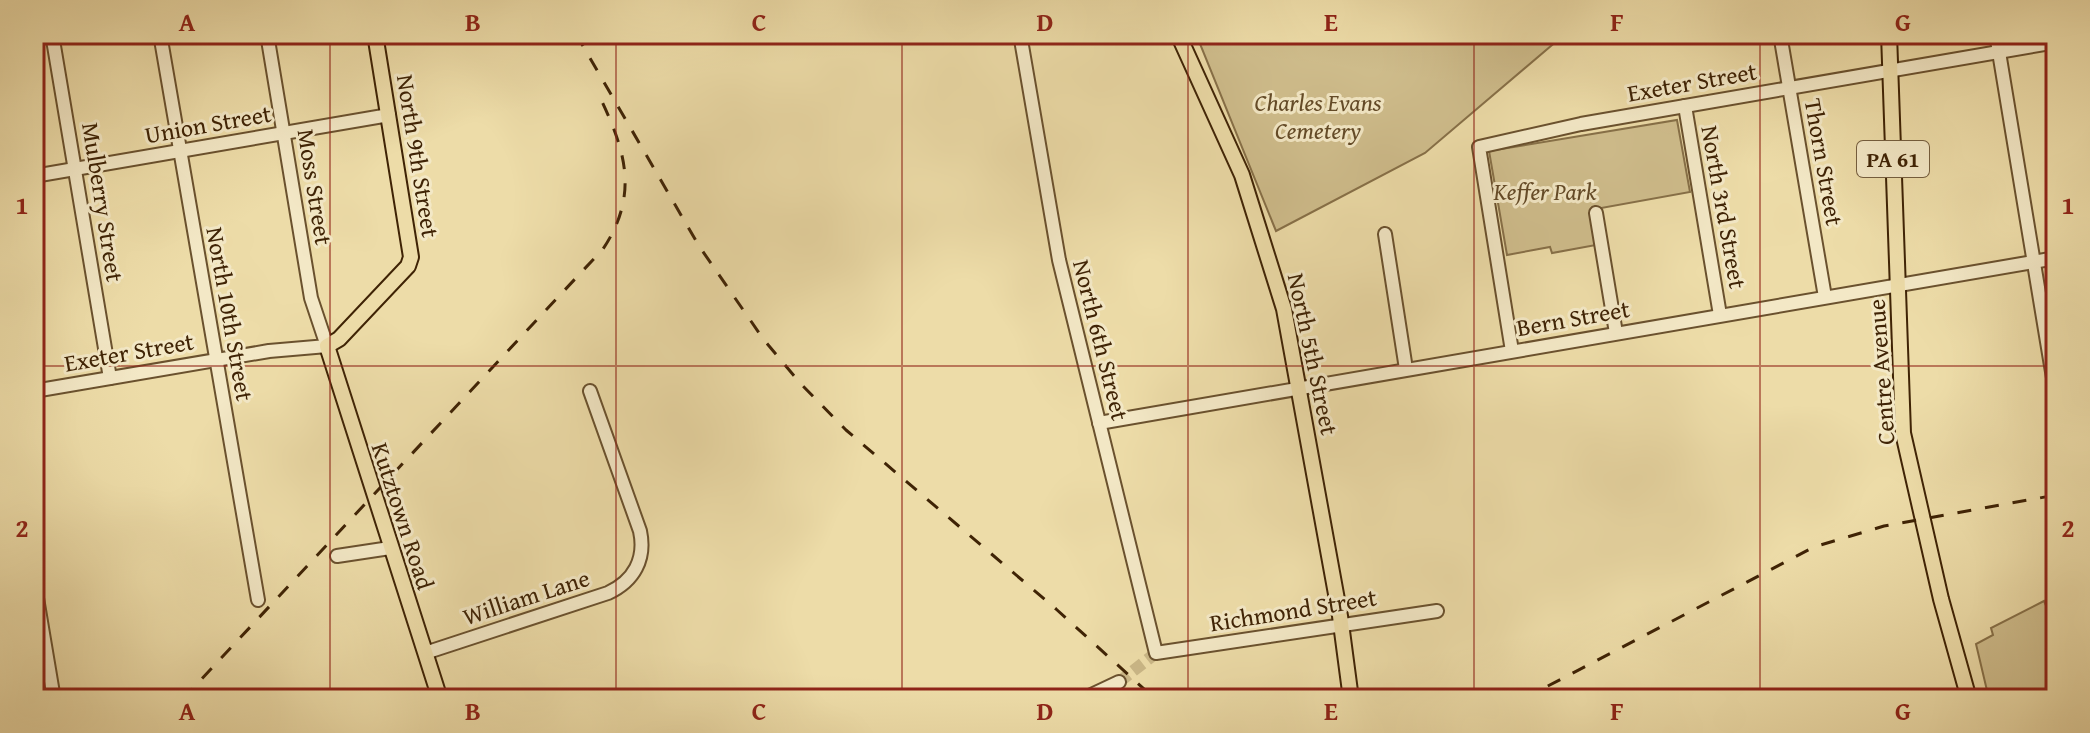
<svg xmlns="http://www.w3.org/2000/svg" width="2090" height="733" font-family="'Gentium Book Plus',serif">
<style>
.green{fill:#cfbd8c;stroke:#877048;stroke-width:2}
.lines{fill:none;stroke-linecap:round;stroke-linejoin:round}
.minor-tunnel{stroke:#cab787;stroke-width:12;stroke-dasharray:12 6;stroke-linecap:butt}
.minor-casing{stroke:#6a512e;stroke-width:16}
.major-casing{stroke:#3f2305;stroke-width:18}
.minor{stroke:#f3e8c6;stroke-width:12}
.major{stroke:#eddca8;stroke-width:14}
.rail{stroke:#3f2305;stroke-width:3;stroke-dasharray:14 14;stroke-linecap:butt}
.grid{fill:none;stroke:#8f2418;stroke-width:2;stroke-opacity:0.55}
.labels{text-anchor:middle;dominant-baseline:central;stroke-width:6;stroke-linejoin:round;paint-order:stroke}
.shield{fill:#f3e8c6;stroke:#755e3f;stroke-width:2}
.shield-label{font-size:22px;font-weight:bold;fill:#3f2305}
.street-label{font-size:24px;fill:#3f2305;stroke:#f3e8c6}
.park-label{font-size:24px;font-style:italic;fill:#634a27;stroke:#f3e8c6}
.neatline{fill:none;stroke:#8f2418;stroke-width:3}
.grid-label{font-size:26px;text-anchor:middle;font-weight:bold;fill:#8f2418}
</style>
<rect width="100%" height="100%" fill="#eddca8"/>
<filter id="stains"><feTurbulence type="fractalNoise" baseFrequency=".0025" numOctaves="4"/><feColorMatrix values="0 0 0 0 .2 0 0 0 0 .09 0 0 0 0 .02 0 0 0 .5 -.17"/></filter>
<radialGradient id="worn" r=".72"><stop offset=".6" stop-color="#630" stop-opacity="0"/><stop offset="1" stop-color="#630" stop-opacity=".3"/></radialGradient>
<g class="green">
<path d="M 1196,34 L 1565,34 L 1425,153 L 1276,231 Z"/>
<path d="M 1677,120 L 1690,192 L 1590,210 L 1596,245 L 1552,253 L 1550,247 L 1507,255 L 1489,151 Z"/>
<path d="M 2044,601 L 2047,608 L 2056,604 L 2056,699 L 1989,699 L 1976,644 L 1993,635 L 1991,628 Z"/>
</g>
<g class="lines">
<path class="minor-tunnel" d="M 1119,682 L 1156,653"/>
<defs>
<g id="minor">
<path d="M 52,34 L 110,378"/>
<path d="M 160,34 L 258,600"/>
<path d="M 1020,34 L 1059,260 L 1156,653 L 1437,611"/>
<path d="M 1780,34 L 1825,297"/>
<path d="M 1996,34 L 2056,396"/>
<path d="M 1673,35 L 1674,34"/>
<path d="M 1685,106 L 1720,315"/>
<path d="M 34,176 L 389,115"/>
<path d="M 1596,213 L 1616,333"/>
<path d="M 1385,234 L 1406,369"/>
<path d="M 1512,351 L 1479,147 L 1581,124 L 2056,42"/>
<path d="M 34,391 L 269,351 L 327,346 L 311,298 L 267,34"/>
<path d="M 1099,423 L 2056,258"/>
<path d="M 337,556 L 390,548"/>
<path d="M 34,580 L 54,699"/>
<path d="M 425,653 L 608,593 C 634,581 646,559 640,531 L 590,391"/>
<path d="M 1083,699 L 1119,682"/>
</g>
<g id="major">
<path d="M 375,34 L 411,257 L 408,266 L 339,339 L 327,346 L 440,699"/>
<path d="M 1178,34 L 1242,175 L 1284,309 L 1340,616 L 1351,699"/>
<path d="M 1889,34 L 1903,433 L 1941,599 L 1969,699"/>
</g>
</defs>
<use href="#minor" class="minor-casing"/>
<use href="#major" class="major-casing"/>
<use href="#minor" class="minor"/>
<use href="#major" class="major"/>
<g class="rail">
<path d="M 576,34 L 699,246 L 764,340 L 801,384 L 846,430 L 1056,609 L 1155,699"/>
<path d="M 183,699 L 603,249 C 641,192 624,147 597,91"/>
<path d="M 1523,699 L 1814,547 L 1884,526 L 2056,495"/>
</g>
</g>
<path class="grid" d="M 330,34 L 330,699M 616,34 L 616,699M 902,34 L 902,699M 1188,34 L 1188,699M 1474,34 L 1474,699M 1760,34 L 1760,699M 34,366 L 2056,366"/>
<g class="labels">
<rect class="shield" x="1857" y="141" width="72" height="36" rx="6"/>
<g class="shield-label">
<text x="1893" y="159">PA 61</text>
</g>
<g class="street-label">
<text transform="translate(1692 82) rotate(-10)">Exeter Street</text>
<text transform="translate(208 124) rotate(-10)">Union Street</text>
<text transform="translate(418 156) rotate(81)">North 9th Street</text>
<text transform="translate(1824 162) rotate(80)">Thorn Street</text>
<text transform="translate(315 187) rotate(81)">Moss Street</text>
<text transform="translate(103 202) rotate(81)">Mulberry Street</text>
<text transform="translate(1724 207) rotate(80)">North 3rd Street</text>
<text transform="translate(230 314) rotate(80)">North 10th Street</text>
<text transform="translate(1573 318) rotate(-10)">Bern Street</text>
<text transform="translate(1101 340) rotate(76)">North 6th Street</text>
<text transform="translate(129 352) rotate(-10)">Exeter Street</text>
<text transform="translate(1313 354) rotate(78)">North 5th Street</text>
<text transform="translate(1881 372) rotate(-94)">Centre Avenue</text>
<text transform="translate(403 516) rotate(72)">Kutztown Road</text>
<text transform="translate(526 597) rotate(-18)">William Lane</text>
<text transform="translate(1293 610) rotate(-9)">Richmond Street</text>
</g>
<g class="park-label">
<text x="1318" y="102">Charles Evans<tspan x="1318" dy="28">Cemetery</tspan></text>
<text x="1545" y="191">Keffer Park</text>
</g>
</g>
<rect width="2090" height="733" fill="none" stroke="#eddca8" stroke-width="88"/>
<rect x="44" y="44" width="2002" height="645" class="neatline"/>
<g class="grid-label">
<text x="187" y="31">A</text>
<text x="473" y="31">B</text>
<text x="759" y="31">C</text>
<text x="1045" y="31">D</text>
<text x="1331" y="31">E</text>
<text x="1617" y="31">F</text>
<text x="1903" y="31">G</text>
<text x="22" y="214">1</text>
<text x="2068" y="214">1</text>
<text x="22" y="537">2</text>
<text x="2068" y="537">2</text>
<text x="187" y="720">A</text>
<text x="473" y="720">B</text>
<text x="759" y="720">C</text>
<text x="1045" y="720">D</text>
<text x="1331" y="720">E</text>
<text x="1617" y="720">F</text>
<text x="1903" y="720">G</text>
</g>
<rect width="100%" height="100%" filter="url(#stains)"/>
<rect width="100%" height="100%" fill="url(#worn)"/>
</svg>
